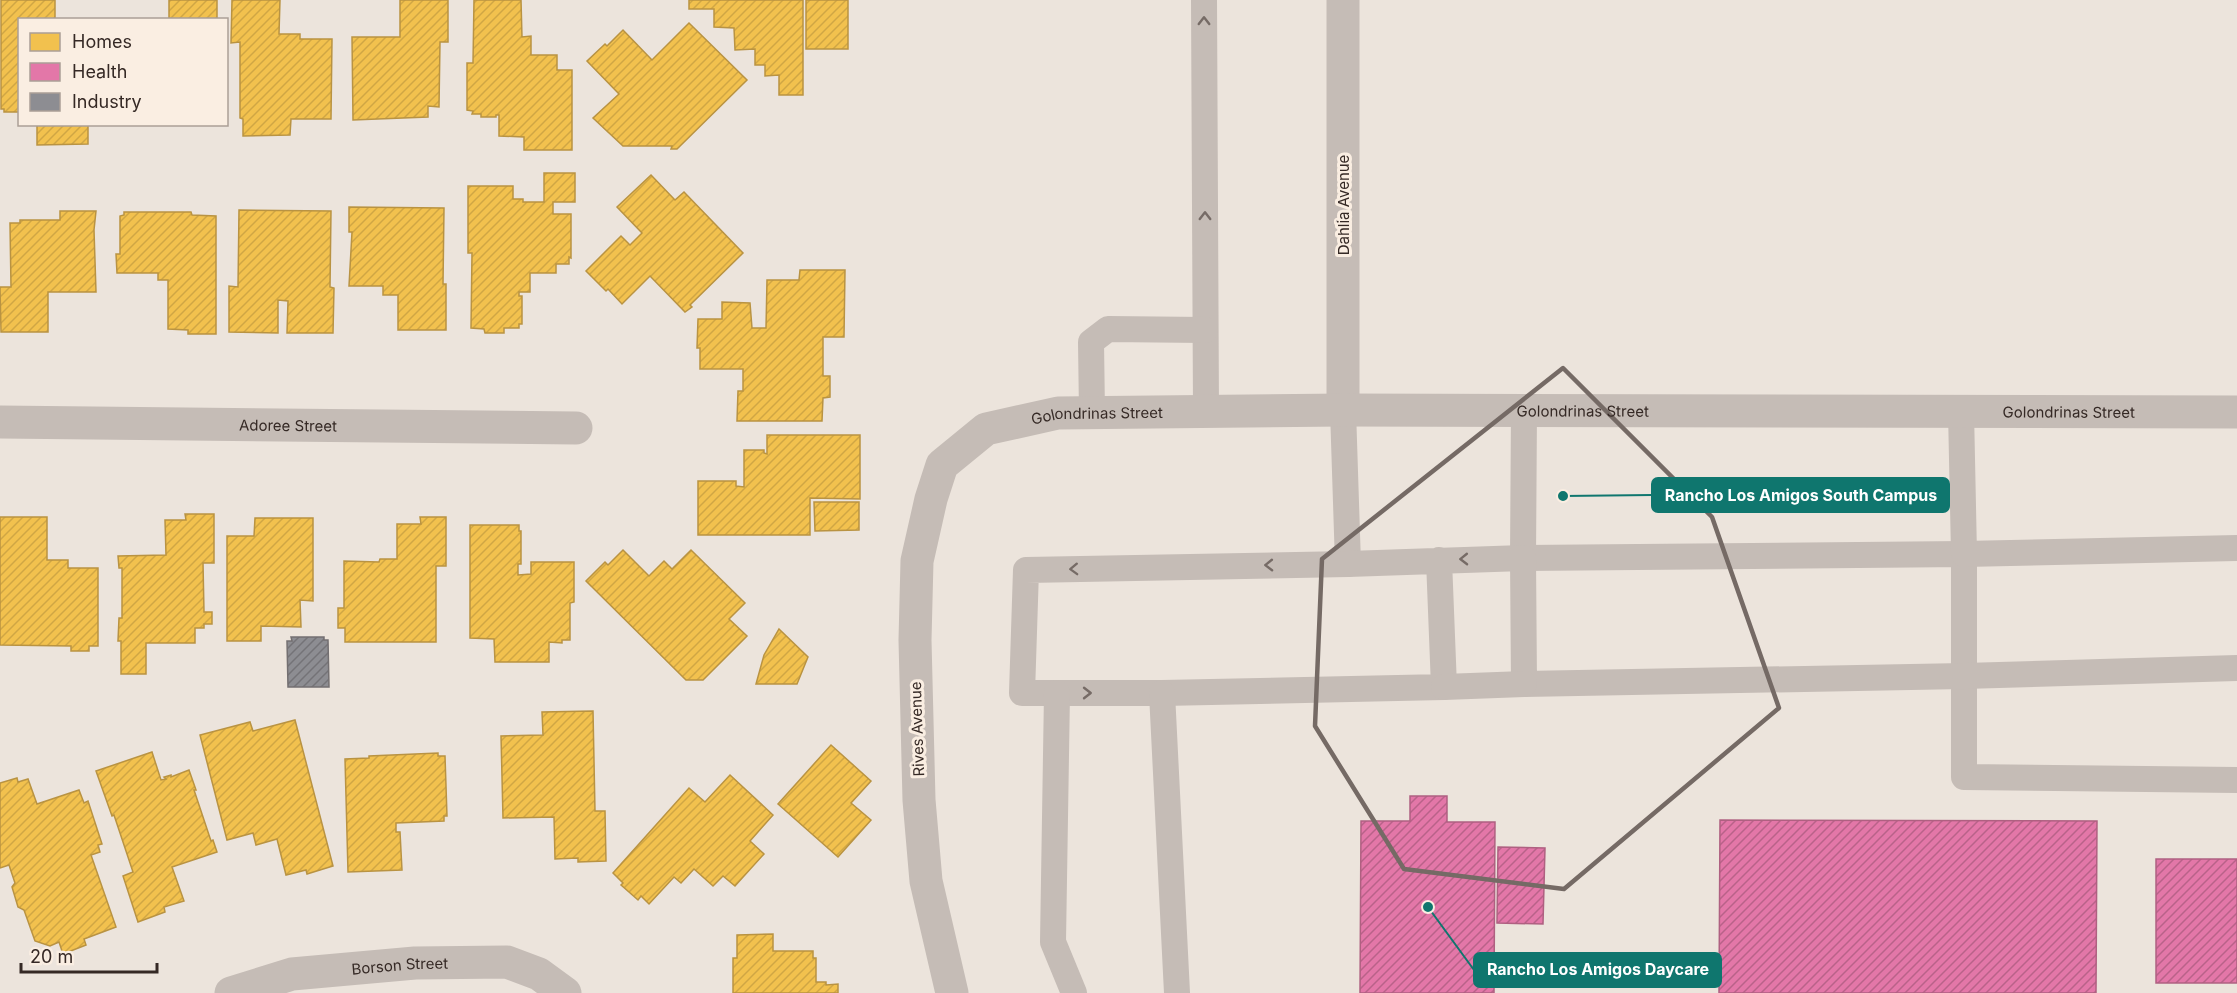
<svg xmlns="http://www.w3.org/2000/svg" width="2237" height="993" font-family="Inter,sans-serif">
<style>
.homes{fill:url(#homes-hatch);stroke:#b99342;stroke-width:1.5}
.health{fill:url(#health-hatch);stroke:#af6081;stroke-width:1.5}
.industry{fill:url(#industry-hatch);stroke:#736f71;stroke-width:1.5}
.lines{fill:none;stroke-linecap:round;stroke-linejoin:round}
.service{stroke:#c5bcb6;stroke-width:26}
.minor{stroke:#c5bcb6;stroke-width:33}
.oneway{stroke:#766b66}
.marked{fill:none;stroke:#756a65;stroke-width:4.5;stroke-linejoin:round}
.labels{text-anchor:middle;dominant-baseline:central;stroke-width:6;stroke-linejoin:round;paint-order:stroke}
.street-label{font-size:15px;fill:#352925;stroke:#faeee2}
.leader{fill:none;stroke:#0f766e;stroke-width:2}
.callout-dot{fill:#0f766e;stroke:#faeee2;stroke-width:2}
.callout{fill:#0f766e;stroke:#0f766e;stroke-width:2}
.callout-label{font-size:16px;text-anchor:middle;font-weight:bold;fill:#fff}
</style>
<defs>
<pattern id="homes-hatch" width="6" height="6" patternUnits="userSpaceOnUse" patternTransform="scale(1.5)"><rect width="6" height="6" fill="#f2c14e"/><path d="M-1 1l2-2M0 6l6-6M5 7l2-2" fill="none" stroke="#d0a644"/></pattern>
<pattern id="health-hatch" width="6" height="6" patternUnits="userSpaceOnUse" patternTransform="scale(1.5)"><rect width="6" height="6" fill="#e377a8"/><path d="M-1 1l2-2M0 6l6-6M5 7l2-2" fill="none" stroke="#b96289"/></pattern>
<pattern id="industry-hatch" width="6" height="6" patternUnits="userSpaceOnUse" patternTransform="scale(1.5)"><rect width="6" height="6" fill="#8d8d92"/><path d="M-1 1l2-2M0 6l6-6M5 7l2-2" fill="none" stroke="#747377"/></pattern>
</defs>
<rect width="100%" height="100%" fill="#ece4dc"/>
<g class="homes">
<path d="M 1,0 L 55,0 L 55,20 L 20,20 L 20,112 L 4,112 L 4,109 L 1,109 Z"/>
<rect x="169" y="0" width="48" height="20"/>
<path d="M 232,0 L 280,0 L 279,34 L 300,34 L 300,39 L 332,39 L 331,119 L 291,119 L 290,135 L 243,136 L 243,119 L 240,118 L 240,42 L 231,43 Z"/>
<path d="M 400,0 L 448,0 L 448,42 L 440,42 L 439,107 L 428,106 L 428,117 L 353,120 L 352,37 L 400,37 Z"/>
<path d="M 474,0 L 521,0 L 522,37 L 531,36 L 531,55 L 557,55 L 557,70 L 572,70 L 572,150 L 524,150 L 524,137 L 499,136 L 499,115 L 496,115 L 496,117 L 481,117 L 481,114 L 472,114 L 473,111 L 467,110 L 467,63 L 473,63 Z"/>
<path d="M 689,0 L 803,0 L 803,95 L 779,95 L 779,75 L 765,76 L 765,65 L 755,65 L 755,49 L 735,50 L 734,28 L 714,27 L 714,9 L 689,9 Z"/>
<rect x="806" y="0" width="42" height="49"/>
<path d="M 689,23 L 747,80 L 677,149 L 671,149 L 672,146 L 623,146 L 593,118 L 619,94 L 587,61 L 605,44 L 607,46 L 623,30 L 652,60 Z"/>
<path d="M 37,124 L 88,124 L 88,144 L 37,145 Z"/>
<path d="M 544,173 L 575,173 L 575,202 L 553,202 L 553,214 L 571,214 L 571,258 L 569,257 L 569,264 L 556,264 L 556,273 L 530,273 L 530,292 L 519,292 L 519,296 L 522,296 L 522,324 L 519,324 L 519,328 L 504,328 L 504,333 L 485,333 L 484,329 L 471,328 L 472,253 L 468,253 L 468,186 L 513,186 L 513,199 L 523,199 L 523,202 L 544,202 Z"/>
<path d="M 651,175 L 675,200 L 684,192 L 743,253 L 690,305 L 692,307 L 685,312 L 650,276 L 622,304 L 608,289 L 606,291 L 586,271 L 621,236 L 630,245 L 642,233 L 617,207 Z"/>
<path d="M 349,207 L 444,208 L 443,284 L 446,284 L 446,330 L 398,330 L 398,295 L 383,295 L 383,286 L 349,286 L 352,232 L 349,232 Z"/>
<path d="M 239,210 L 331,211 L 330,287 L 334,288 L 333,333 L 287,333 L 288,301 L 278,300 L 278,333 L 229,332 L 229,286 L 238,287 Z"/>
<path d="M 60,211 L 96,211 L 94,230 L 96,292 L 48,292 L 48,332 L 1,332 L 0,287 L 11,287 L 10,223 L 20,223 L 20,220 L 60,220 Z"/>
<path d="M 124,212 L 191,212 L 192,215 L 216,216 L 216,334 L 188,334 L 188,330 L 168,329 L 168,280 L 158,280 L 158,273 L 117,273 L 116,254 L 120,254 L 120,216 L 124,215 Z"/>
<path d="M 800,270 L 845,270 L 844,337 L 823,337 L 823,376 L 830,376 L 830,397 L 823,398 L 822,421 L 737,421 L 738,391 L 743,391 L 743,369 L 700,369 L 700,348 L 697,348 L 698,319 L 722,319 L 722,302 L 750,303 L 752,328 L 766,328 L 767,280 L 799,280 Z"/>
<path d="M 767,435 L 860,435 L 860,499 L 810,498 L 810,535 L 698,535 L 698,481 L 736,481 L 736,486 L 744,487 L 744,450 L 764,450 L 764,453 L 767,454 Z"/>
<path d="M 814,502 L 859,502 L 859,530 L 815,531 Z"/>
<path d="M 185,514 L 214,514 L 214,563 L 203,563 L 204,612 L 212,612 L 212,624 L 204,624 L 204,628 L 195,628 L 195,643 L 146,643 L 146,674 L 121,674 L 121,641 L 118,641 L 119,618 L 122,618 L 122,568 L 119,568 L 118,556 L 166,555 L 165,520 L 186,520 Z"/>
<path d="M 0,517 L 47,517 L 47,560 L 68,560 L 68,568 L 98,568 L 98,646 L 89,646 L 89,651 L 71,651 L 71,646 L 0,645 Z"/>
<path d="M 420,517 L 446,517 L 446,566 L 436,566 L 436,642 L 345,642 L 345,628 L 338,628 L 338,608 L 344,608 L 344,561 L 379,562 L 380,559 L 397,559 L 397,524 L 421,524 Z"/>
<path d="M 255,518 L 313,518 L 313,601 L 300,600 L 301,627 L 261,626 L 261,641 L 227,641 L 227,536 L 254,536 Z"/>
<path d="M 470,525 L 519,525 L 519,531 L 521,531 L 521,564 L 518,564 L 518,575 L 531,574 L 531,562 L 574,562 L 574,602 L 570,603 L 570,640 L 562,640 L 562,643 L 549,642 L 549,662 L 495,662 L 494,639 L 470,638 Z"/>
<path d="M 623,550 L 649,576 L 664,561 L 672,569 L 691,550 L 745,603 L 729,619 L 747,636 L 703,680 L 686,680 L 586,581 L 605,562 L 608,565 Z"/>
<path d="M 779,629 L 808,657 L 797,684 L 756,684 L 764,655 Z"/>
<path d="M 593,711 L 595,811 L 605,811 L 606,861 L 578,862 L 578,858 L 555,859 L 554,817 L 503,818 L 501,736 L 543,735 L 542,712 Z"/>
<path d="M 295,720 L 333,866 L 307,874 L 306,870 L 286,875 L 277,839 L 256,845 L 253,833 L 227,840 L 200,735 L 250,722 L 253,731 Z"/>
<path d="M 831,745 L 871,781 L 851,803 L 871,820 L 838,857 L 778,804 Z"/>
<path d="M 152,752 L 161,780 L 166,779 L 164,777 L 171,775 L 171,777 L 189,770 L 196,790 L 194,790 L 211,841 L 213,840 L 217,852 L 172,867 L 184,901 L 164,907 L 165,912 L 138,922 L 123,876 L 133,872 L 114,815 L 112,816 L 96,771 Z"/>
<path d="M 438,753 L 438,756 L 445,756 L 447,816 L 444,816 L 444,821 L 396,823 L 396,832 L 400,832 L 402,870 L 348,872 L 345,759 L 369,758 L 369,756 Z"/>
<path d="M 730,775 L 773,815 L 750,841 L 764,854 L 735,886 L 723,876 L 713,886 L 694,869 L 681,883 L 674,877 L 649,904 L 641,896 L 638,900 L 621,885 L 623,883 L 613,873 L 689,788 L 705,802 Z"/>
<path d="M 17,778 L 18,782 L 28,779 L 37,804 L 79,790 L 84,803 L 88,801 L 102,844 L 98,845 L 100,852 L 91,855 L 116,927 L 84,939 L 86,945 L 63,954 L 59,942 L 50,946 L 35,941 L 24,910 L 18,907 L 12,887 L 15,883 L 9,865 L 0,868 L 0,783 Z"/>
<path d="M 773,934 L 773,951 L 813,951 L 813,958 L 816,958 L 816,982 L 826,982 L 826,985 L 838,984 L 838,993 L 733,993 L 733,958 L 737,958 L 737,935 Z"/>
</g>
<g class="health">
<path d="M 1410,796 L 1447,796 L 1447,822 L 1495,822 L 1494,993 L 1360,993 L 1361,821 L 1410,821 Z"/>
<path d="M 1720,820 L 2097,821 L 2096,993 L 1719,993 Z"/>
<path d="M 1498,847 L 1545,848 L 1543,924 L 1497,923 Z"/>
<rect x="2156" y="859" width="81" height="124"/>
</g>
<path class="industry" d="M 291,637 L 324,637 L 324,640 L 328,640 L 329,687 L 288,687 L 287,641 L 292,641 Z"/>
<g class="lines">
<g class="service">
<path d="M 1204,0 L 1206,411"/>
<path d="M 1343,410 L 1348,564"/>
<path d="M 1524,410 L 1523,558 L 1964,554 L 1964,777 L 2237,780"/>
<path d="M 1961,411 L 1964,554 L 2237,548"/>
<path d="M 1092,413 L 1091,342 L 1108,329 L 1205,330"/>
<path d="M 1439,560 L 1444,687 L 1162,693 L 1022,693 L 1026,570 L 1348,564 L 1523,558 L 1524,684 L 1964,676 L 2237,668"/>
<path d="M 1444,687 L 1524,684"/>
<path d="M 1057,693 L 1053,942 L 1074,993"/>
<path d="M 1162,693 L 1177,993"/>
</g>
<g class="minor">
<path d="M 1343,0 L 1343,410"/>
<path id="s1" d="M 0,422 L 576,428"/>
<path id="s2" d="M 231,993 L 292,974 L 415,963 L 507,962 L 539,974 L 565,993"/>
<path id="s3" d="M 952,993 L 926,881 L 919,800 L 915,640 L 917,561 L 931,499 L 942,465 L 986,429 L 1058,413 L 1343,410 L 2237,412"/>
</g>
</g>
<defs><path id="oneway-chevron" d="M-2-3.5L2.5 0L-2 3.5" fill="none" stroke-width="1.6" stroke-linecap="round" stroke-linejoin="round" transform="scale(1.5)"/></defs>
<g class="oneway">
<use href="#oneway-chevron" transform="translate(1204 21) rotate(-90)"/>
<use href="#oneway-chevron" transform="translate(1205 216) rotate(-90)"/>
<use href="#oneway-chevron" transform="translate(1464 559) rotate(179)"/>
<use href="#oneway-chevron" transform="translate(1269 565) rotate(179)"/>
<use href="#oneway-chevron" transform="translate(1074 569) rotate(178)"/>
<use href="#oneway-chevron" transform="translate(1087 693)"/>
</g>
<path class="marked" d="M 1563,368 L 1712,517 L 1779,708 L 1564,889 L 1404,869 L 1315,726 L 1322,559 Z"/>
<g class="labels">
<g class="street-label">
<text transform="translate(1343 205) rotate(-90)">Dahlia Avenue</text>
<text stroke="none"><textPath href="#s3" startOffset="1190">Golondrinas Street</textPath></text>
<text stroke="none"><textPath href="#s3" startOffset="1676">Golondrinas Street</textPath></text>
<text stroke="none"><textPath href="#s3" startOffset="704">Golondrinas Street</textPath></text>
<text stroke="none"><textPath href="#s1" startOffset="288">Adoree Street</textPath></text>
<text transform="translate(917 729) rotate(-92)">Rives Avenue</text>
<text stroke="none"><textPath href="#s2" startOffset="172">Borson Street</textPath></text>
</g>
</g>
<path class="leader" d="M1563 496L1652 495M1428 907L1474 970"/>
<g class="callout-dot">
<circle cx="1563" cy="496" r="6"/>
<circle cx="1428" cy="907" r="6"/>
</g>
<g class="callout">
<rect x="1652" y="478" width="297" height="34" rx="6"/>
<rect x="1474" y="953" width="247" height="34" rx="6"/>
</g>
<g class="callout-label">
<text x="1801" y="501">Rancho Los Amigos South Campus</text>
<text x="1598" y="975">Rancho Los Amigos Daycare</text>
</g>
<rect x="18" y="18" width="210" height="108" fill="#faeee2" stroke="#ab9f96" stroke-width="1.5"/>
<rect x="30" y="33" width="30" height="18" fill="#f2c14e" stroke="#ab9f96" stroke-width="1.5"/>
<text x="72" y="48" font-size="18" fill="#352925">Homes</text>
<rect x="30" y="63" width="30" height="18" fill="#e377a8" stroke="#ab9f96" stroke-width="1.5"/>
<text x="72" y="78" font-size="18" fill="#352925">Health</text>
<rect x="30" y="93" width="30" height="18" fill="#8d8d92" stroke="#ab9f96" stroke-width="1.5"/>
<text x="72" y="108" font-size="18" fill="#352925">Industry</text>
<path d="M21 963v9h136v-9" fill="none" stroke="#352925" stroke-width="3"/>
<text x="30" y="963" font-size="18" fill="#352925" stroke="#faeee2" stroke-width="4.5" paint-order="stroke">20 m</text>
</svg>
